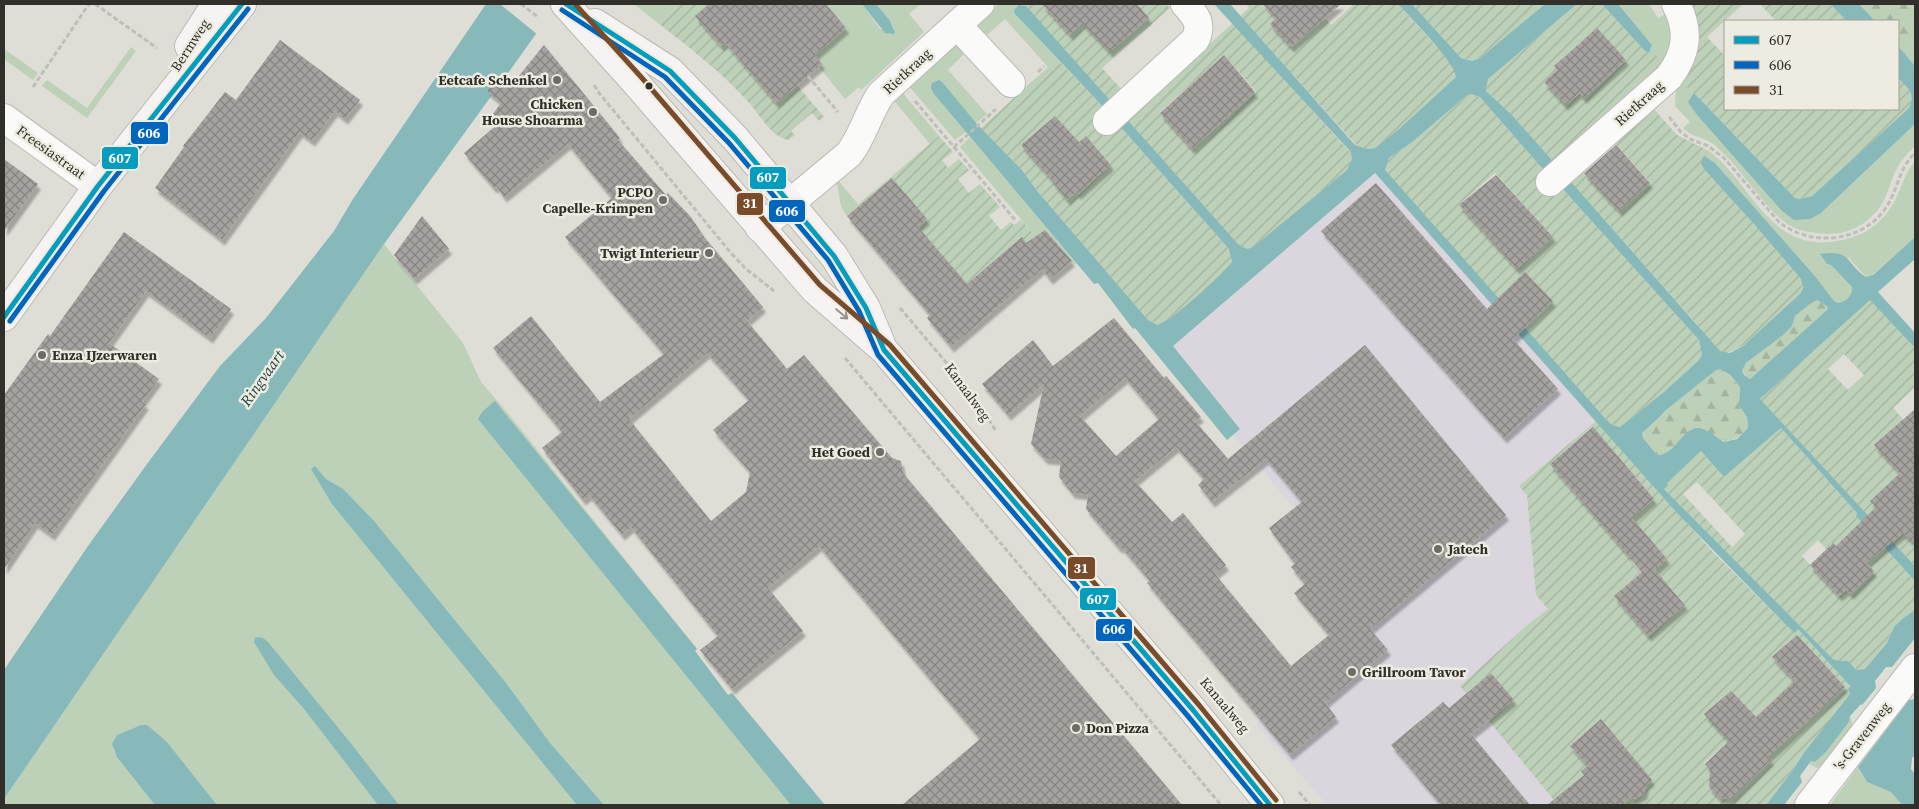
<svg xmlns="http://www.w3.org/2000/svg" width="1919" height="809" font-family="'Source Serif 4',serif">
<style>
.commercial{fill:#dbd6de}
.green{fill:#bdd0b8}
.forest{fill:url(#forest-firs)}
.garden{fill:url(#garden-furrows);fill-rule:evenodd}
.water{fill:#87b9bb;fill-rule:evenodd}
.pier{fill:#deddd6}
.building{fill:url(#building-cross-hatch);fill-rule:evenodd;filter:url(#shadow)}
.lines{fill:none;stroke-linecap:round;stroke-linejoin:round}
.street-casing{stroke:#bbbab5;stroke-width:30}
.secondary-casing{stroke:#bbbab5;stroke-width:30}
.path{stroke:#bebeba;stroke-width:3;stroke-dasharray:5 2.5;stroke-linecap:butt}
.street{stroke:#fafaf9;stroke-width:28}
.secondary{stroke:#f7f3f2;stroke-width:28}
.bus-1-casing{stroke:#eeece0;stroke-width:9}
.bus-2-casing{stroke:#eeece0;stroke-width:9}
.bus-3-casing{stroke:#eeece0;stroke-width:9}
.bus-1{stroke:#059dbe;stroke-width:5}
.bus-2{stroke:#0065bd;stroke-width:5}
.bus-3{stroke:#7a4b2a;stroke-width:5}
.oneway{stroke:#94918e}
.poi-dot{fill:#6d6c66;stroke:#eeece0;stroke-width:2}
.bus-dot{fill:#302f2a;stroke:#eeece0;stroke-width:2}
.labels{text-anchor:middle;dominant-baseline:central;stroke-width:5;stroke-linejoin:round;paint-order:stroke}
.street-label{font-size:14px;fill:#302f2a;stroke:#eeece0}
.poi-label{font-size:14px;font-weight:bold;fill:#302f2a;stroke:#eeece0;text-anchor:end}
.water-label{font-size:15px;font-style:italic;fill:#1d4043;stroke:#eeece0}
.line-badge{stroke:#eeece0;stroke-width:2}
.badge-label{font-size:14px;text-anchor:middle;font-weight:bold;fill:#fff}
</style>
<defs>
<pattern id="forest-firs" width="22" height="20" patternUnits="userSpaceOnUse" patternTransform="scale(1.25)"><rect width="22" height="20" fill="#bdd0b8"/><path d="M5 1l3.5 6h-7zM16 11l3.5 6h-7z" fill="#a3b39e"/></pattern>
<pattern id="garden-furrows" width="10" height="10" patternUnits="userSpaceOnUse" patternTransform="scale(1.25)"><rect width="10" height="10" fill="#bdd0b8"/><path d="M-1 1l2-2M0 10L10 0M9 11l2-2" fill="none" stroke="#a3b39e"/></pattern>
<pattern id="building-cross-hatch" width="8" height="8" patternUnits="userSpaceOnUse" patternTransform="scale(1.25)"><rect width="8" height="8" fill="#a5a29f"/><path d="M0 0l8 8M0 8l8-8" fill="none" stroke="#878482"/></pattern>
<filter id="shadow"><feDropShadow dx="3" dy="5.5" stdDeviation="1" flood-color="#0004"/></filter>
</defs>
<rect width="100%" height="100%" fill="#deddd6"/>
<path class="commercial" d="M 1375,173 L 1596,421 L 1519,486 L 1527,495 L 1536,595 L 1548,609 L 1460,686 L 1558,805 L 1327,805 L 1256,724 L 1384,616 L 1233,435 L 1240,429 L 1172,346 Z"/>
<g class="green">
<path d="M 634,4 L 681,4 L 658,23 Z"/>
<path d="M 826,4 L 862,4 L 880,29 L 895,29 L 876,4 L 921,4 L 909,14 L 924,32 L 861,90 L 859,87 L 845,99 L 819,67 L 822,64 L 815,55 L 846,28 Z"/>
<path d="M 999,4 L 1023,4 L 1026,6 L 1019,5 L 1015,14 L 1057,59 L 1048,67 L 1005,19 L 987,35 L 977,24 Z"/>
<path d="M 1618,4 L 1649,4 L 1658,18 L 1668,13 L 1674,40 L 1664,63 L 1651,49 L 1652,45 Z"/>
<path d="M 955,43 L 964,54 L 948,70 L 987,114 L 976,123 L 934,94 L 966,132 L 955,140 L 908,85 Z"/>
<path d="M 131,47 L 136,51 L 87,118 L 42,86 L 47,80 L 87,108 Z"/>
<path d="M 4,49 L 38,73 L 33,80 L 4,59 Z"/>
<path d="M 1680,79 L 1693,94 L 1691,98 L 1697,115 L 1782,210 L 1794,220 L 1821,213 L 1915,124 L 1915,146 C 1908,153 1901,160 1896,170 C 1888,186 1887,203 1872,216 C 1860,228 1845,234 1828,234 C 1816,233 1801,232 1791,226 C 1769,214 1744,173 1724,154 C 1720,151 1717,146 1713,144 C 1704,137 1691,137 1683,128 L 1690,122 L 1675,106 L 1676,90 L 1672,86 Z"/>
<path d="M 901,91 L 939,136 L 930,144 L 892,98 Z"/>
<path d="M 970,137 L 1076,263 L 1075,265 L 1045,230 L 1036,237 L 960,147 Z"/>
<path d="M 1709,151 C 1753,184 1769,253 1837,241 C 1857,238 1873,230 1886,214 C 1900,198 1902,176 1915,161 L 1915,237 L 1872,275 L 1866,277 L 1849,258 L 1821,254 L 1827,264 L 1831,265 L 1852,287 C 1853,295 1846,302 1838,303 L 1834,301 L 1815,276 L 1715,163 L 1706,157 Z"/>
<path d="M 891,177 L 892,178 L 847,216 C 836,201 842,195 835,179 L 836,178 L 858,204 Z"/>
<path d="M 384,244 L 463,343 L 481,382 L 511,417 L 697,649 L 695,651 L 728,695 L 732,693 L 819,805 L 217,805 L 167,742 L 141,725 L 117,735 L 113,750 L 155,805 L 4,805 L 4,799 Z"/>
<path d="M 1850,716 L 1853,726 L 1823,765 L 1817,768 L 1809,764 L 1811,761 L 1815,762 L 1826,752 L 1849,722 Z"/>
<path d="M 1858,767 L 1867,782 L 1891,792 L 1902,805 L 1830,805 Z"/>
</g>
<g class="forest">
<path d="M 1859,4 L 1915,4 L 1915,66 L 1898,46 L 1898,21 L 1875,21 Z"/>
<path d="M 1817,300 L 1828,307 L 1827,310 L 1750,379 L 1747,378 L 1742,370 L 1743,366 L 1783,334 L 1792,326 L 1795,316 L 1810,304 Z"/>
<path d="M 1716,369 L 1722,369 L 1725,371 L 1740,387 L 1739,405 L 1747,417 L 1748,428 C 1728,450 1717,439 1692,429 L 1665,454 L 1657,455 L 1643,438 L 1642,433 L 1660,418 L 1666,410 Z"/>
</g>
<g class="garden">
<path d="M 681,4 L 710,4 L 696,16 L 720,46 L 725,42 L 776,103 L 797,85 L 824,117 L 819,121 L 812,113 L 791,131 L 795,135 L 789,140 C 772,138 761,116 750,104 C 724,74 690,48 658,23 Z"/>
<path d="M 1023,4 L 1042,4 L 1070,34 L 1090,16 L 1098,24 L 1121,4 L 1166,4 L 1170,8 L 1102,68 L 1124,92 L 1112,103 Z"/>
<path d="M 1246,4 L 1273,4 L 1268,9 L 1276,18 L 1270,24 L 1292,47 L 1325,18 L 1331,25 L 1354,4 L 1398,4 L 1449,60 L 1457,74 L 1456,77 L 1399,129 L 1375,148 L 1367,149 L 1359,148 L 1240,16 L 1249,8 Z"/>
<path d="M 1412,4 L 1545,4 L 1480,58 L 1472,61 L 1461,58 Z"/>
<path d="M 1577,4 L 1602,4 L 1645,51 L 1649,53 L 1651,49 L 1664,63 L 1563,154 L 1555,164 L 1512,115 L 1486,91 L 1488,79 ZM 1583,40 L 1621,54 L 1627,60 C 1608,77 1585,88 1565,105 L 1544,82 L 1557,70 L 1554,66 Z"/>
<path d="M 1689,4 L 1743,4 L 1707,37 L 1725,56 L 1725,109 L 1898,109 L 1898,78 C 1908,89 1916,92 1909,108 L 1812,196 L 1800,199 L 1795,198 L 1695,94 L 1693,94 L 1680,79 Z"/>
<path d="M 1760,4 L 1830,4 L 1847,21 L 1776,21 Z"/>
<path d="M 1233,23 L 1350,152 L 1352,159 L 1347,170 L 1253,247 L 1247,249 L 1238,244 L 1126,119 ZM 1224,55 L 1256,91 L 1192,149 L 1160,112 Z"/>
<path d="M 1057,59 L 1093,96 L 1229,249 L 1232,262 C 1220,276 1172,321 1157,325 L 1148,320 L 1038,192 L 1022,170 L 981,128 ZM 1055,116 L 1079,142 L 1086,136 L 1111,164 L 1078,194 L 1021,145 Z"/>
<path d="M 1471,94 L 1480,97 L 1540,166 L 1561,187 L 1699,340 L 1702,355 L 1698,361 L 1665,391 L 1620,427 L 1612,425 L 1604,417 L 1388,176 L 1385,170 L 1389,158 L 1411,143 L 1466,96 ZM 1495,173 L 1553,237 L 1517,269 L 1459,205 Z"/>
<path d="M 1651,106 L 1677,135 L 1709,151 L 1706,157 L 1703,158 L 1754,224 L 1801,279 C 1803,285 1803,288 1800,294 C 1788,306 1737,360 1721,352 C 1711,347 1703,332 1696,323 L 1569,180 L 1581,169 L 1619,211 L 1650,182 L 1613,141 Z"/>
<path d="M 939,136 L 953,152 L 942,160 L 948,168 L 959,159 L 969,170 L 958,179 L 969,193 L 980,184 L 1000,207 L 989,216 L 1001,230 L 1011,222 L 1014,225 L 1021,220 L 1036,237 L 1026,243 L 1022,238 L 930,315 L 918,227 L 926,219 L 891,177 Z"/>
<path d="M 1870,299 L 1915,348 L 1915,387 L 1893,408 L 1915,433 L 1915,468 L 1885,435 L 1874,445 L 1915,489 L 1915,505 L 1904,493 L 1871,501 L 1901,534 L 1915,521 L 1915,566 L 1759,399 ZM 1844,354 L 1864,375 L 1848,390 L 1828,369 Z"/>
<path d="M 1596,421 L 1710,549 L 1786,625 L 1798,629 L 1851,687 L 1848,690 L 1851,694 L 1803,754 L 1793,770 L 1766,805 L 1622,805 L 1630,798 L 1635,799 L 1643,794 L 1646,785 L 1651,780 L 1601,719 L 1574,742 L 1573,750 L 1588,766 L 1584,775 L 1562,793 L 1573,805 L 1558,805 L 1460,686 L 1525,627 L 1548,609 L 1536,595 L 1527,495 L 1519,486 ZM 1593,428 L 1654,499 L 1611,536 L 1550,464 ZM 1653,543 L 1667,559 L 1655,570 L 1685,604 L 1648,636 L 1614,596 L 1640,573 L 1630,561 ZM 1797,635 L 1845,687 L 1796,731 L 1771,704 L 1795,681 L 1772,657 ZM 1491,673 L 1514,700 L 1474,688 ZM 1731,691 L 1757,719 L 1744,732 L 1771,761 L 1750,781 L 1719,798 L 1709,787 L 1710,781 L 1716,775 L 1704,763 L 1729,741 L 1705,714 Z"/>
<path d="M 1781,428 L 1857,513 L 1856,516 L 1915,581 L 1915,610 L 1902,619 L 1894,627 L 1887,643 L 1865,669 L 1856,670 L 1834,660 L 1664,489 L 1668,486 L 1667,483 L 1701,451 L 1724,477 ZM 1697,482 L 1745,534 L 1732,547 L 1683,494 ZM 1844,539 L 1874,571 L 1851,594 L 1847,589 L 1839,596 L 1802,556 L 1818,540 L 1826,549 L 1832,543 L 1836,546 Z"/>
</g>
<g class="water">
<path d="M 486,4 L 557,4 L 506,76 L 487,91 L 492,95 L 384,244 L 4,799 L 4,670 L 88,546 L 147,464 L 220,366 L 266,318 L 334,231 L 353,199 Z"/>
<path d="M 862,4 L 876,4 L 890,21 L 895,32 L 894,34 L 885,33 Z"/>
<path d="M 1214,4 L 1230,4 L 1355,145 L 1367,149 L 1375,148 L 1399,129 L 1456,77 C 1456,63 1409,16 1398,4 L 1412,4 L 1461,58 L 1472,61 L 1480,58 L 1545,4 L 1577,4 L 1488,79 L 1486,91 L 1512,115 L 1720,351 L 1730,353 L 1743,346 L 1800,294 L 1803,288 L 1801,279 L 1754,224 L 1705,170 L 1701,164 L 1703,157 L 1706,157 L 1715,163 L 1815,276 L 1834,301 L 1838,303 C 1846,302 1853,295 1852,287 L 1831,265 L 1827,264 L 1820,254 C 1852,249 1846,264 1866,277 L 1873,275 L 1915,237 L 1915,259 L 1878,292 L 1915,333 L 1915,348 L 1870,300 L 1760,399 L 1915,566 L 1915,581 L 1856,516 L 1857,513 L 1781,428 L 1724,477 L 1701,451 L 1667,483 L 1668,486 L 1664,489 L 1834,660 L 1839,661 L 1848,661 L 1856,670 L 1865,669 L 1887,643 L 1894,627 L 1902,619 L 1915,610 L 1915,638 L 1892,667 L 1886,667 L 1875,681 L 1876,688 L 1863,704 L 1860,705 L 1850,716 L 1849,722 L 1826,752 L 1815,762 L 1811,761 L 1800,776 L 1802,782 L 1784,805 L 1766,805 L 1793,770 L 1803,754 L 1850,694 L 1848,689 L 1851,687 L 1798,629 L 1795,633 L 1786,625 L 1678,514 L 1375,173 L 1173,346 L 1240,429 L 1227,440 L 1135,328 L 1133,329 L 1098,283 L 1094,284 L 934,94 L 931,88 L 932,83 L 939,80 L 943,83 L 976,123 L 1022,170 L 1038,192 L 1148,320 L 1157,325 C 1172,321 1220,276 1232,262 L 1229,249 L 1093,96 L 1015,14 L 1014,10 L 1019,5 L 1026,6 L 1238,244 L 1247,249 L 1253,247 L 1347,170 L 1352,159 L 1350,151 ZM 1471,94 L 1480,97 L 1540,166 L 1561,187 L 1699,340 L 1702,355 L 1698,361 L 1665,391 L 1620,427 L 1612,425 L 1604,417 L 1385,170 L 1389,158 L 1411,143 L 1466,96 ZM 1817,300 L 1828,307 L 1827,310 L 1750,379 L 1744,375 L 1742,370 L 1746,363 L 1783,335 L 1792,326 L 1795,316 L 1810,304 ZM 1721,369 L 1730,375 L 1740,387 L 1739,405 L 1747,417 L 1748,428 L 1737,439 L 1724,442 C 1717,438 1711,432 1703,429 C 1684,422 1675,457 1657,455 L 1643,438 L 1642,433 L 1660,417 L 1666,410 L 1716,370 Z"/>
<path d="M 1602,4 L 1618,4 L 1652,45 L 1649,53 L 1645,51 Z"/>
<path d="M 1830,4 L 1859,4 L 1875,21 L 1847,21 Z"/>
<path d="M 1898,46 L 1915,66 L 1915,124 L 1821,213 L 1810,219 L 1794,220 L 1782,211 L 1697,115 L 1688,102 L 1693,94 L 1695,94 L 1795,198 L 1800,199 L 1812,196 L 1909,108 C 1916,92 1908,89 1898,78 Z"/>
<path d="M 495,401 L 697,649 L 695,651 L 728,695 L 732,693 L 825,805 L 791,805 L 478,419 L 482,412 Z"/>
<path d="M 315,466 L 326,479 L 343,489 L 374,521 L 506,683 L 550,743 L 604,805 L 577,805 L 332,504 L 311,469 Z"/>
<path d="M 258,637 L 263,638 L 268,642 L 349,741 L 399,805 L 378,805 L 305,710 L 274,675 L 254,642 L 255,638 Z"/>
<path d="M 1915,699 L 1915,755 L 1912,758 L 1911,769 L 1915,774 L 1915,805 L 1902,805 L 1891,792 L 1867,782 L 1858,767 L 1909,700 Z"/>
<path d="M 141,725 L 147,725 L 167,742 L 217,805 L 155,805 L 117,757 L 112,744 L 117,735 Z"/>
</g>
<path class="pier" d="M 500,4 L 560,4 L 538,35 Z"/>
<g class="building">
<path d="M 710,4 L 826,4 L 846,28 L 815,55 L 822,64 L 776,103 L 725,42 L 721,46 L 695,16 Z"/>
<path d="M 1042,4 L 1137,4 L 1149,18 L 1110,52 L 1082,23 L 1070,35 Z"/>
<path d="M 1263,4 L 1341,4 L 1291,47 L 1270,24 L 1276,18 Z"/>
<path d="M 1597,28 L 1626,60 L 1584,98 L 1579,93 L 1565,105 L 1544,82 L 1557,70 L 1554,66 Z"/>
<path d="M 280,40 L 360,100 L 345,119 L 335,111 L 312,141 L 300,132 L 222,240 L 155,188 L 184,147 L 183,146 L 225,92 L 236,100 Z"/>
<path d="M 544,45 L 620,138 L 618,140 L 666,195 L 668,193 L 690,216 L 705,238 L 763,307 L 747,321 L 787,369 L 804,355 L 892,458 L 901,461 L 903,473 L 1182,805 L 902,805 L 980,739 L 819,546 L 768,588 L 803,631 L 732,689 L 700,650 L 718,636 L 631,527 L 622,535 L 589,495 L 583,500 L 542,448 L 562,432 L 493,348 L 531,316 L 600,402 L 664,354 L 565,237 L 612,198 L 568,144 L 504,197 L 496,186 L 494,188 L 464,153 L 499,123 L 492,115 L 501,103 L 487,91 L 502,73 L 514,82 ZM 707,353 L 749,400 L 713,430 L 750,472 L 746,492 L 711,521 L 629,419 Z"/>
<path d="M 1224,55 L 1255,92 L 1192,149 L 1160,113 Z"/>
<path d="M 1055,116 L 1079,142 L 1086,136 L 1111,165 L 1078,194 L 1076,192 L 1067,200 L 1046,173 L 1021,145 Z"/>
<path d="M 1616,145 L 1650,183 L 1619,211 L 1584,173 Z"/>
<path d="M 4,159 L 38,184 L 4,231 Z"/>
<path d="M 1496,175 L 1553,237 L 1517,269 L 1459,205 Z"/>
<path d="M 892,178 L 927,219 L 918,227 L 967,284 L 1022,237 L 1026,243 L 1045,230 L 1072,261 L 1050,279 L 1042,269 L 951,347 L 927,318 L 930,315 L 847,216 Z"/>
<path d="M 1376,183 L 1487,309 L 1525,272 L 1553,301 L 1513,339 L 1558,389 L 1504,438 L 1321,231 Z"/>
<path d="M 422,216 L 449,249 L 414,279 L 394,255 Z"/>
<path d="M 124,232 L 231,309 L 210,338 L 146,291 L 109,343 L 159,379 L 142,402 L 146,404 L 52,535 L 35,523 L 4,569 L 4,395 L 48,334 L 50,336 Z"/>
<path d="M 1114,318 L 1164,378 L 1166,376 L 1201,417 L 1195,421 L 1228,459 L 1365,345 L 1506,515 L 1370,629 L 1388,650 L 1325,703 L 1336,717 L 1290,755 L 1147,583 L 1150,581 L 1122,548 L 1118,547 L 1086,509 L 1088,495 L 1072,493 L 1059,477 L 1061,460 L 1045,459 L 1031,444 L 1044,384 L 1008,415 L 982,384 L 1033,340 L 1053,366 ZM 1125,378 L 1159,419 L 1116,456 L 1080,416 ZM 1176,447 L 1204,479 L 1198,485 L 1212,502 L 1266,459 L 1302,502 L 1269,528 L 1295,564 L 1291,567 L 1305,584 L 1294,593 L 1329,635 L 1291,666 L 1215,574 L 1226,565 L 1183,513 L 1172,522 L 1135,481 Z"/>
<path d="M 1915,409 L 1915,544 L 1903,533 L 1866,563 L 1874,571 L 1851,594 L 1846,590 L 1839,596 L 1810,565 L 1833,543 L 1836,546 L 1876,507 L 1870,501 L 1900,473 L 1874,445 Z"/>
<path d="M 1593,427 L 1654,499 L 1632,518 L 1667,559 L 1655,570 L 1685,605 L 1648,636 L 1614,596 L 1642,572 L 1550,464 Z"/>
<path d="M 1797,635 L 1845,687 L 1768,757 L 1771,760 L 1731,799 L 1719,798 L 1709,787 L 1710,770 L 1705,764 L 1729,741 L 1704,714 L 1731,691 L 1756,717 L 1795,681 L 1772,657 Z"/>
<path d="M 1491,673 L 1514,700 L 1471,734 L 1530,805 L 1441,805 L 1391,745 L 1443,702 L 1449,708 Z"/>
<path d="M 1601,719 L 1652,780 L 1646,785 L 1644,794 L 1635,799 L 1630,798 L 1622,805 L 1547,805 L 1584,775 L 1581,771 L 1588,766 L 1570,746 Z"/>
</g>
<g class="lines">
<defs>
<g id="street">
<path d="M 957,25 L 1011,83"/>
<path d="M 4,118 L 98,186"/>
<path d="M 1107,121 L 1195,40 C 1203,24 1196,16 1185,4"/>
<path d="M 1550,182 L 1669,77 C 1687,53 1690,31 1676,4"/>
<path d="M 760,228 L 849,154 C 863,136 868,113 881,94 L 980,4"/>
<path d="M 1809,805 L 1915,668"/>
</g>
<g id="secondary">
<path d="M 565,4 L 636,83 L 815,290 L 884,350 L 1193,710 L 1270,805"/>
<path d="M 595,23 L 670,71 L 735,138 L 834,256 L 866,308 L 881,344"/>
<path d="M 189,46 L 216,4"/>
<path d="M 4,317 L 98,186 L 242,4"/>
</g>
</defs>
<use href="#street" class="street-casing"/>
<use href="#secondary" class="secondary-casing"/>
<g class="path">
<path d="M 95,4 L 157,48"/>
<path d="M 521,4 L 538,17"/>
<path d="M 1038,72 L 1044,66"/>
<path d="M 808,76 L 838,112"/>
<path d="M 594,85 L 599,93 L 731,253 L 745,268 L 774,291"/>
<path d="M 33,87 L 89,4"/>
<path d="M 915,101 L 954,147 L 996,109"/>
<path d="M 1669,117 L 1681,132 L 1690,139 L 1708,146 L 1724,158 L 1779,222 C 1810,247 1861,243 1885,209 C 1898,191 1898,169 1915,153"/>
<path d="M 954,147 L 1016,221"/>
<path d="M 900,308 L 973,394 L 996,431"/>
<path d="M 845,358 L 1221,805"/>
<path d="M 1299,792 L 1310,805"/>
</g>
<use href="#street" class="street"/>
<use href="#secondary" class="secondary"/>
<defs>
<g id="bus-1">
<path d="M 566,4 L 670,71 L 735,138 L 834,256 L 866,308 L 884,350 L 1193,710 L 1270,805"/>
<path d="M 4,317 L 98,186 L 242,4"/>
</g>
<g id="bus-2">
<path d="M 562,10 L 665,77 L 729,143 L 828,260 L 859,311 L 878,355 L 1187,715 L 1261,805"/>
<path d="M 10,321 L 104,191 L 248,9"/>
</g>
<path id="bus-3" d="M 575,4 L 642,78 L 820,285 L 890,345 L 1199,705 L 1276,800"/>
</defs>
<use href="#bus-1" class="bus-1-casing"/>
<use href="#bus-2" class="bus-2-casing"/>
<use href="#bus-3" class="bus-3-casing"/>
<use href="#bus-1" class="bus-1"/>
<use href="#bus-2" class="bus-2"/>
<use href="#bus-3" class="bus-3"/>
</g>
<defs><path id="oneway-shaft" d="M-6 0H5M1.5-3L5.5 0L1.5 3" fill="none" stroke-width="1.6" stroke-linecap="round" stroke-linejoin="round" transform="scale(1.25)"/></defs>
<use class="oneway" href="#oneway-shaft" transform="translate(842 314) rotate(40)"/>
<g class="poi-dot">
<circle cx="557" cy="80" r="5"/>
<circle cx="593" cy="112" r="5"/>
<circle cx="663" cy="200" r="5"/>
<circle cx="709" cy="253" r="5"/>
<circle cx="42" cy="355" r="5"/>
<circle cx="880" cy="452" r="5"/>
<circle cx="1438" cy="549" r="5"/>
<circle cx="1352" cy="672" r="5"/>
<circle cx="1076" cy="728" r="5"/>
</g>
<circle class="bus-dot" cx="649" cy="86" r="4.5"/>
<g class="labels">
<g class="street-label">
<text transform="translate(190 45) rotate(-57)">Bermweg</text>
<text transform="translate(907 71) rotate(-43)">Rietkraag</text>
<text transform="translate(1639 103) rotate(-42)">Rietkraag</text>
<text transform="translate(51 152) rotate(36)">Freesiastraat</text>
<text transform="translate(968 392) rotate(54)">Kanaalweg</text>
<text transform="translate(1225 705) rotate(50)">Kanaalweg</text>
<text transform="translate(1862 736) rotate(-52)">'s-Gravenweg</text>
</g>
<g class="poi-label">
<text x="547" y="80">Eetcafe Schenkel</text>
<text x="583" y="104">Chicken<tspan x="583" dy="16">House Shoarma</tspan></text>
<text x="653" y="192">PCPO<tspan x="653" dy="16">Capelle-Krimpen</tspan></text>
<text x="699" y="253">Twigt Interieur</text>
<text x="52" y="355" text-anchor="start">Enza IJzerwaren</text>
<text x="870" y="452">Het Goed</text>
<text x="1448" y="549" text-anchor="start">Jatech</text>
<text x="1362" y="672" text-anchor="start">Grillroom Tavor</text>
<text x="1086" y="728" text-anchor="start">Don Pizza</text>
</g>
<g class="water-label">
<text transform="translate(262 378) rotate(-55)">Ringvaart</text>
</g>
</g>
<g class="line-badge">
<rect x="130" y="121" width="39" height="24" rx="5" fill="#0065bd"/>
<rect x="101" y="146" width="38" height="24" rx="5" fill="#059dbe"/>
<rect x="749" y="166" width="38" height="24" rx="5" fill="#059dbe"/>
<rect x="736" y="192" width="28" height="24" rx="5" fill="#7a4b2a"/>
<rect x="768" y="199" width="38" height="24" rx="5" fill="#0065bd"/>
<rect x="1067" y="556" width="29" height="24" rx="5" fill="#7a4b2a"/>
<rect x="1079" y="587" width="38" height="24" rx="5" fill="#059dbe"/>
<rect x="1095" y="618" width="38" height="24" rx="5" fill="#0065bd"/>
</g>
<g class="badge-label">
<text x="149" y="138">606</text>
<text x="120" y="163">607</text>
<text x="768" y="182">607</text>
<text x="750" y="208">31</text>
<text x="787" y="216">606</text>
<text x="1081" y="573">31</text>
<text x="1098" y="604">607</text>
<text x="1114" y="634">606</text>
</g>
<rect width="1919" height="809" fill="none" stroke="#302f2a" stroke-width="10"/>
<rect x="1724" y="20" width="175" height="90" fill="#eeece0" stroke="#a2a097"/>
<rect x="1734" y="36" width="25" height="8" fill="#059dbe" stroke="#a2a097"/>
<text x="1769" y="45" font-size="15" fill="#302f2a">607</text>
<rect x="1734" y="61" width="25" height="8" fill="#0065bd" stroke="#a2a097"/>
<text x="1769" y="70" font-size="15" fill="#302f2a">606</text>
<rect x="1734" y="86" width="25" height="8" fill="#7a4b2a" stroke="#a2a097"/>
<text x="1769" y="95" font-size="15" fill="#302f2a">31</text>
</svg>
